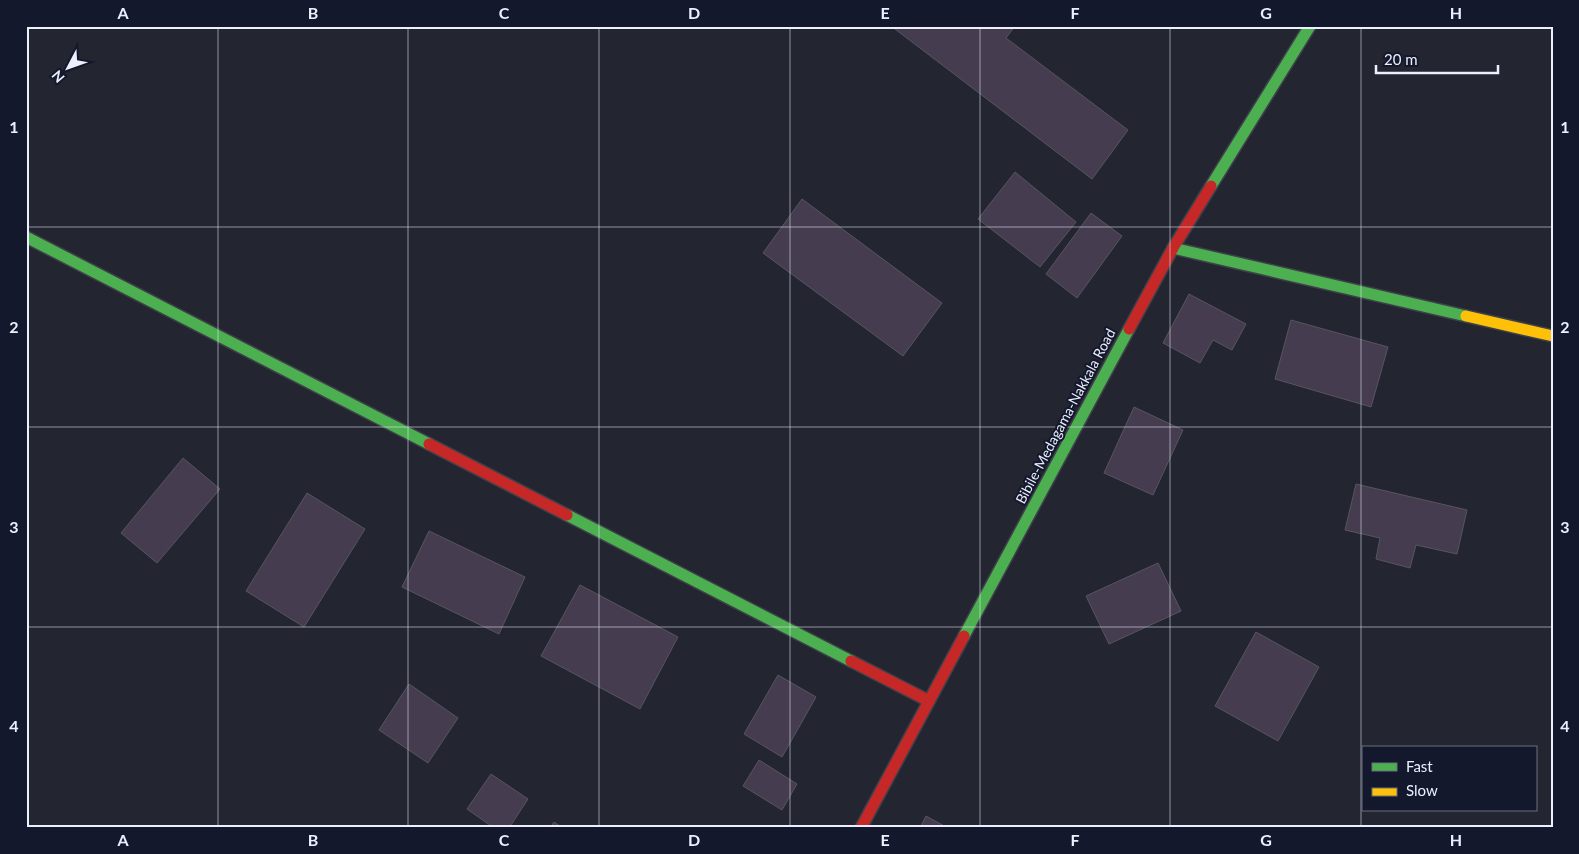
<svg xmlns="http://www.w3.org/2000/svg" width="1579" height="854" font-family="Lato,sans-serif">
<style>
.building{fill:#453c50;stroke:#57555f}
.lines{fill:none;stroke-linecap:round;stroke-linejoin:round}
.fast-casing{stroke:#3e404a;stroke-width:14}
.slow-casing{stroke:#3e404a;stroke-width:14}
.jam-casing{stroke:#3e404a;stroke-width:14}
.fast{stroke:#4caf50;stroke-width:11}
.slow{stroke:#ffc107;stroke-width:11}
.jam{stroke:#c62828;stroke-width:11}
.grid{fill:none;stroke:#ebeffe;stroke-width:1;stroke-opacity:0.55}
.labels{text-anchor:middle;dominant-baseline:central;stroke-width:4;stroke-linejoin:round;paint-order:stroke}
.street-label{font-size:14px;fill:#ebeffe;stroke:#14182c}
.neatline{fill:none;stroke:#ebeffe;stroke-width:2}
.grid-label{font-size:16px;text-anchor:middle;font-weight:bold;fill:#ebeffe}
</style>
<rect width="100%" height="100%" fill="#232531"/>
<g class="building">
<path d="M 891,26 L 1015,26 L 1006,38 L 1128,130 L 1092,179 Z"/>
<path d="M 1015,172 L 1076,222 L 1040,267 L 978,219 Z"/>
<path d="M 802,199 L 942,303 L 903,356 L 763,253 Z"/>
<path d="M 1091,213 L 1122,236 L 1077,298 L 1046,274 Z"/>
<path d="M 1189,294 L 1246,324 L 1232,350 L 1213,340 L 1200,363 L 1163,343 Z"/>
<path d="M 1291,320 L 1388,347 L 1371,407 L 1275,379 Z"/>
<path d="M 1134,407 L 1183,430 L 1153,495 L 1104,473 Z"/>
<path d="M 183,458 L 220,489 L 157,563 L 121,533 Z"/>
<path d="M 1356,484 L 1467,510 L 1457,554 L 1416,545 L 1410,568 L 1376,559 L 1380,538 L 1345,530 Z"/>
<path d="M 307,493 L 365,529 L 304,627 L 246,591 Z"/>
<path d="M 429,531 L 525,577 L 499,634 L 402,587 Z"/>
<path d="M 1158,563 L 1181,611 L 1109,644 L 1086,596 Z"/>
<path d="M 580,585 L 678,637 L 640,709 L 541,656 Z"/>
<path d="M 1256,632 L 1319,667 L 1278,741 L 1215,706 Z"/>
<path d="M 778,675 L 816,697 L 782,757 L 744,734 Z"/>
<path d="M 409,684 L 458,718 L 428,763 L 379,730 Z"/>
<path d="M 759,760 L 797,784 L 782,810 L 743,786 Z"/>
<path d="M 491,774 L 528,799 L 509,828 L 494,828 L 467,809 Z"/>
<path d="M 926,816 L 948,828 L 920,828 Z"/>
<path d="M 554,822 L 563,828 L 550,828 Z"/>
</g>
<g class="lines">
<defs>
<g id="fast">
<path d="M 1211,186 L 1310,26"/>
<path d="M 26,237 L 429,444"/>
<path d="M 1173,248 L 1466,316"/>
<path d="M 567,515 L 851,661"/>
<path d="M 964,636 L 1129,329"/>
</g>
<path id="slow" d="M 1466,316 L 1553,336"/>
<g id="jam">
<path d="M 1129,329 L 1173,248 L 1211,186"/>
<path d="M 429,444 L 567,515"/>
<path d="M 851,661 L 929,701"/>
<path d="M 861,828 L 964,636"/>
</g>
</defs>
<use href="#fast" class="fast-casing"/>
<use href="#slow" class="slow-casing"/>
<use href="#jam" class="jam-casing"/>
<use href="#fast" class="fast"/>
<use href="#slow" class="slow"/>
<use href="#jam" class="jam"/>
</g>
<path class="grid" d="M 218,26 L 218,828M 408,26 L 408,828M 599,26 L 599,828M 790,26 L 790,828M 980,26 L 980,828M 1170,26 L 1170,828M 1361,26 L 1361,828M 26,227 L 1553,227M 26,427 L 1553,427M 26,627 L 1553,627"/>
<g class="labels">
<g class="street-label">
<text transform="translate(1065 416) rotate(-62)">Bibile-Medagama-Nakkala Road</text>
</g>
</g>
<rect width="1579" height="854" fill="none" stroke="#14182c" stroke-width="55"/>
<rect x="1362" y="746" width="175" height="65" fill="#14182c" stroke="#6a6e80"/>
<rect x="1372" y="763" width="25" height="8" fill="#4caf50" stroke="#6a6e80"/>
<text x="1406" y="772" font-size="15" fill="#ebeffe">Fast</text>
<rect x="1372" y="788" width="25" height="8" fill="#ffc107" stroke="#6a6e80"/>
<text x="1406" y="796" font-size="15" fill="#ebeffe">Slow</text>
<g transform="translate(68 68) rotate(229)" stroke="#14182c" stroke-width="4" paint-order="stroke">
<path d="M0-4L9 19L0 12L-9 19Z" fill="#ebeffe"/>
<text y="-8" font-size="14" font-weight="bold" text-anchor="middle" fill="#ebeffe">N</text>
</g>
<path d="M1376 65v8h122v-8" fill="none" stroke="#ebeffe" stroke-width="2.5"/>
<text x="1384" y="65" font-size="15" fill="#ebeffe" stroke="#14182c" stroke-width="4" paint-order="stroke">20 m</text>
<rect x="28" y="28" width="1524" height="798" class="neatline"/>
<g class="grid-label">
<text x="123" y="19">A</text>
<text x="313" y="19">B</text>
<text x="504" y="19">C</text>
<text x="694" y="19">D</text>
<text x="885" y="19">E</text>
<text x="1075" y="19">F</text>
<text x="1266" y="19">G</text>
<text x="1456" y="19">H</text>
<text x="14" y="133">1</text>
<text x="1565" y="133">1</text>
<text x="14" y="333">2</text>
<text x="1565" y="333">2</text>
<text x="14" y="533">3</text>
<text x="1565" y="533">3</text>
<text x="14" y="732">4</text>
<text x="1565" y="732">4</text>
<text x="123" y="846">A</text>
<text x="313" y="846">B</text>
<text x="504" y="846">C</text>
<text x="694" y="846">D</text>
<text x="885" y="846">E</text>
<text x="1075" y="846">F</text>
<text x="1266" y="846">G</text>
<text x="1456" y="846">H</text>
</g>
</svg>
